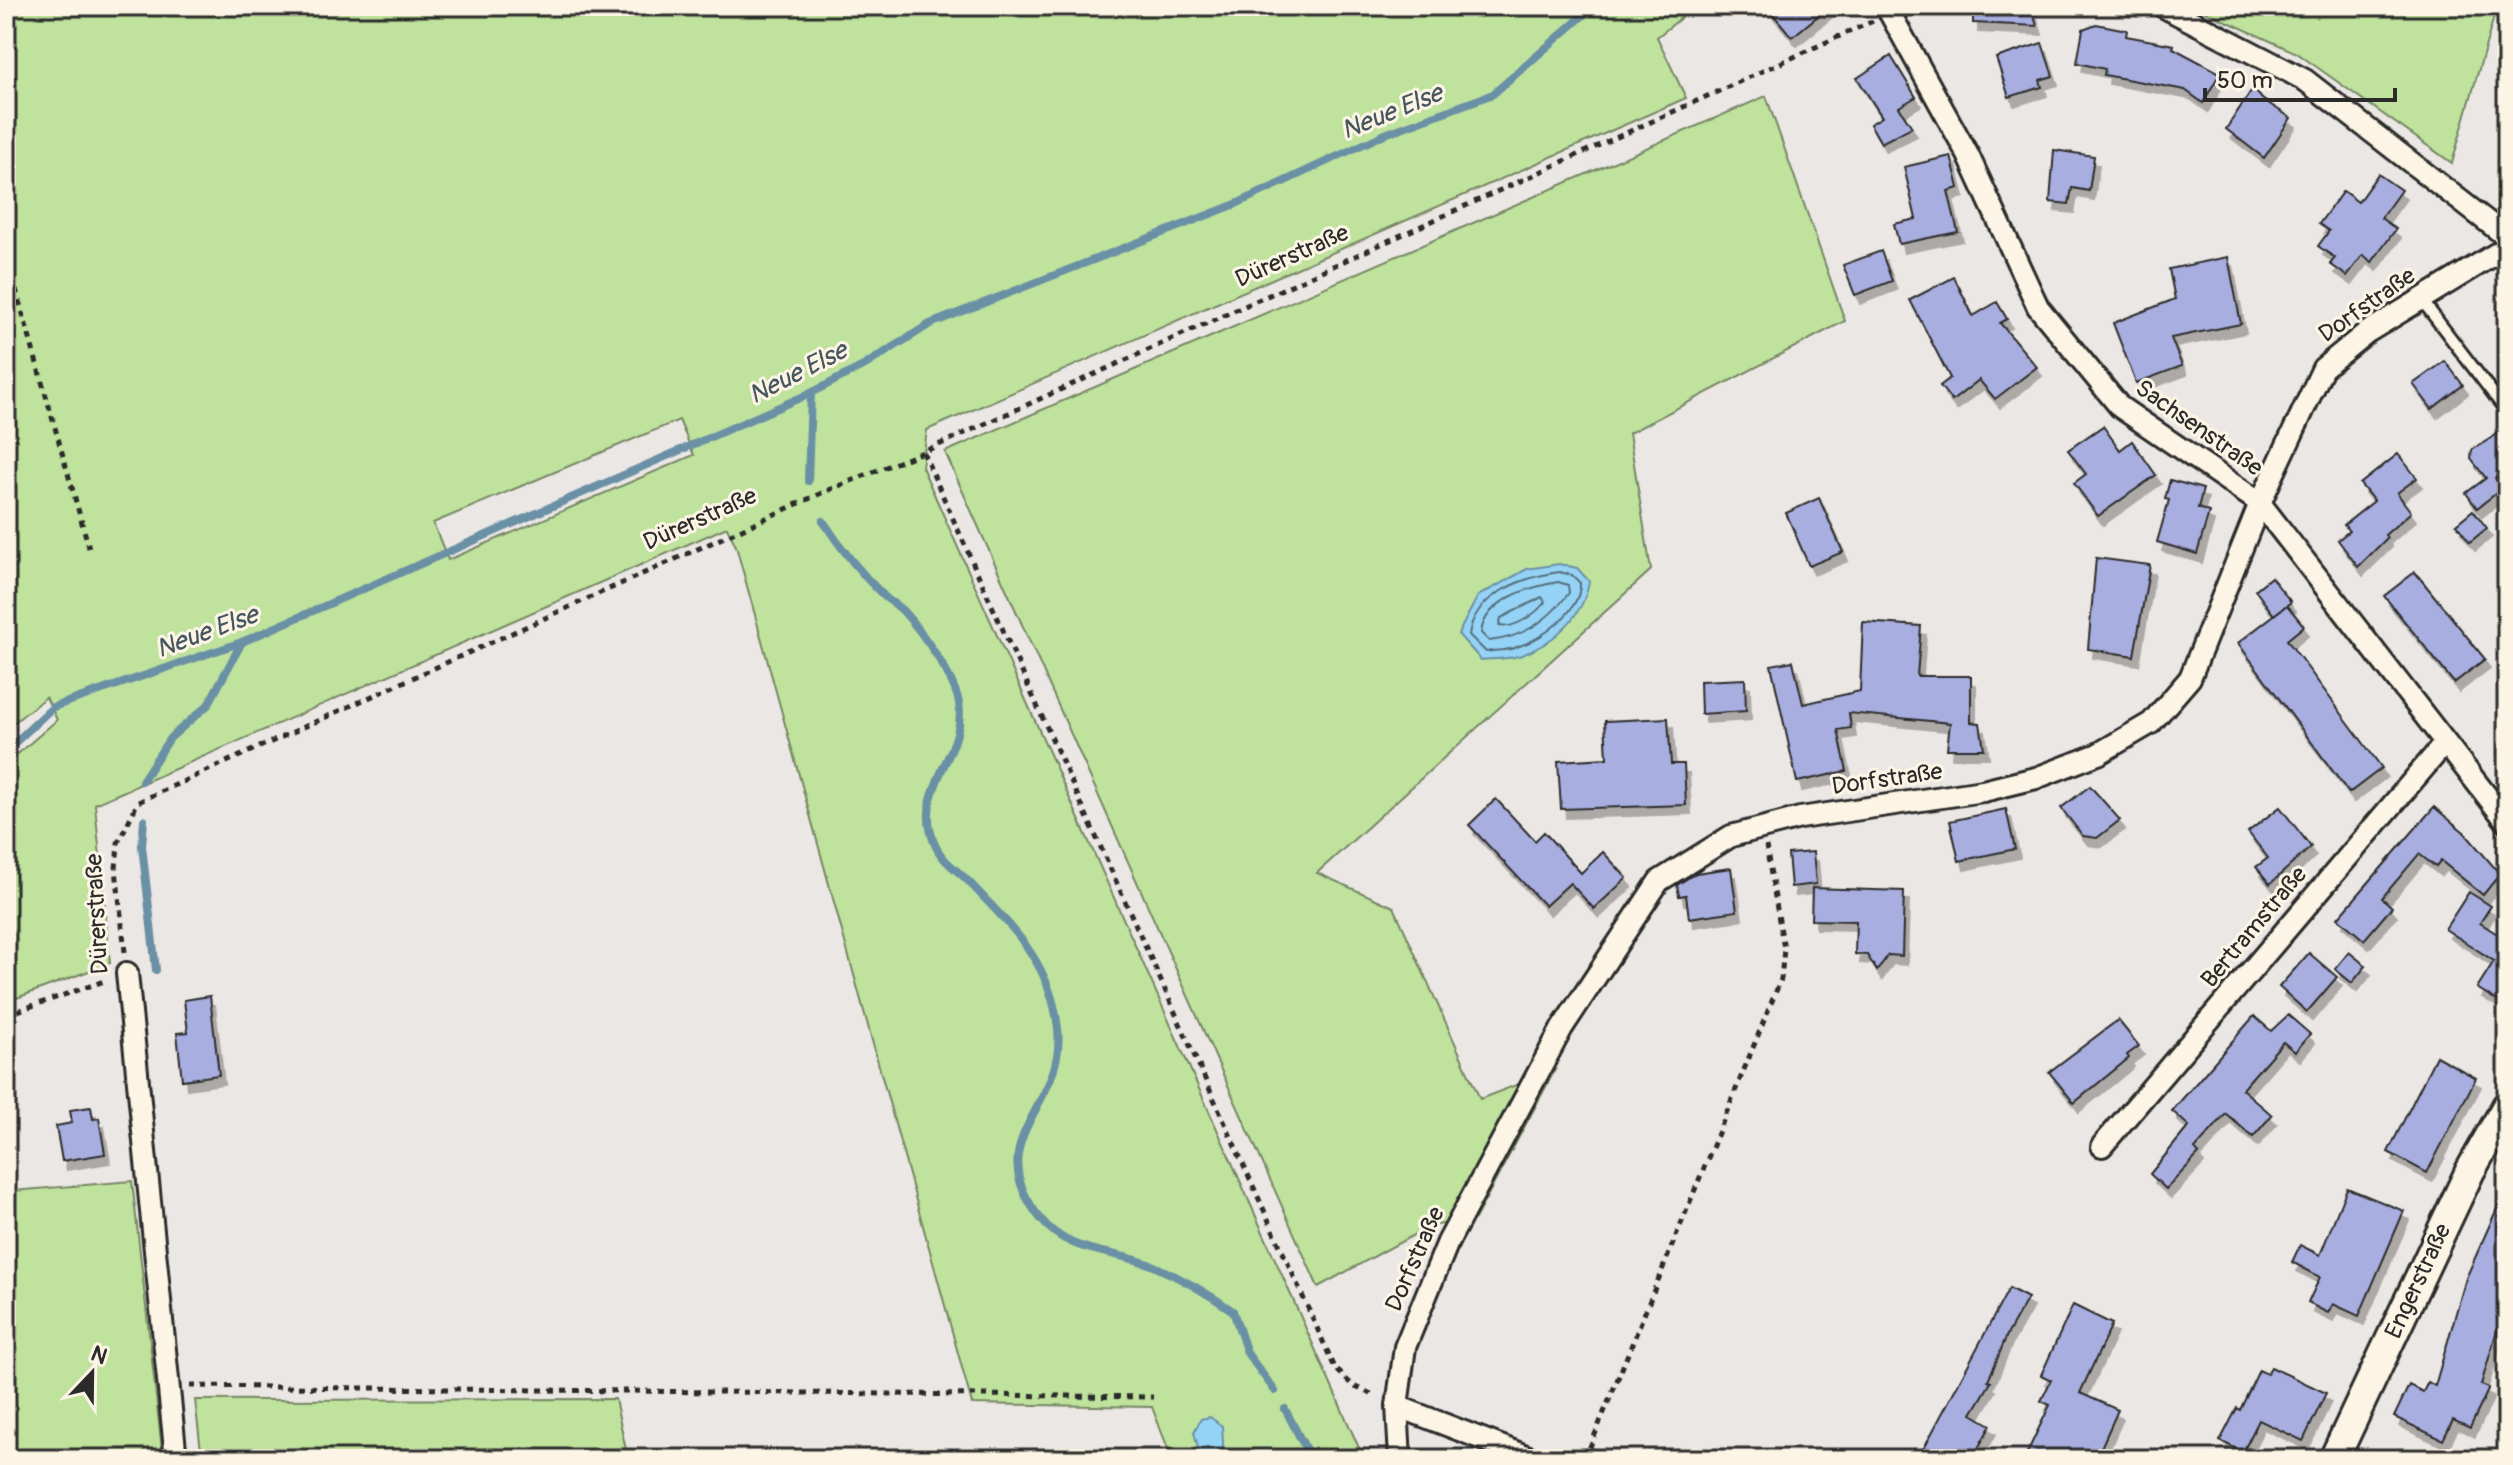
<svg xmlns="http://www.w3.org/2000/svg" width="2513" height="1465" font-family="Pangolin,sans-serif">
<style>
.green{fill:#bfe29d;stroke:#758664;stroke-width:2;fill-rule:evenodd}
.water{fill:#95d3f6;stroke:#6b90a5;stroke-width:2}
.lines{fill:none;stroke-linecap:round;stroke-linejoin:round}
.shore{stroke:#556e7c;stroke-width:2}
.stream{stroke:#6b90a5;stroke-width:8}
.building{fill:#a8aedf;stroke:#2b2b2b;stroke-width:2;filter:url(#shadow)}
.service-casing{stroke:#2b2b2b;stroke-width:16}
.minor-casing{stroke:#2b2b2b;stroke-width:26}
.secondary-casing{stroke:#2b2b2b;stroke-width:34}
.path{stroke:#2b2b2b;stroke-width:5;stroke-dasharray:6 6;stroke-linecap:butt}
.service{stroke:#fcf5e5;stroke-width:10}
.minor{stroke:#fcf5e5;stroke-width:20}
.secondary{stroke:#fcf5e5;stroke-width:28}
.labels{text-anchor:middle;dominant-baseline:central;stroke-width:6;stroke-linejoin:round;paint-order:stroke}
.street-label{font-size:24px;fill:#2b2b2b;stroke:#fcf5e5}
.water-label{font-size:26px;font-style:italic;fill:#46555e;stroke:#fcf5e5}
</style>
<defs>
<filter id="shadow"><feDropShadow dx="5" dy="9" stdDeviation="0" flood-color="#0004"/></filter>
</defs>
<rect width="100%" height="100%" fill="#ebe7e4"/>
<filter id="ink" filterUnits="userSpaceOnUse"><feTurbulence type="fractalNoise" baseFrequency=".0125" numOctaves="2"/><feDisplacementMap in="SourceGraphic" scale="16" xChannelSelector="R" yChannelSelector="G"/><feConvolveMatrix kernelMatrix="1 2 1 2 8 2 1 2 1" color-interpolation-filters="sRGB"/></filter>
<g filter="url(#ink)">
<g class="green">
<path d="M 6,6 L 1696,6 L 1657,37 L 1686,98 L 927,430 L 922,467 L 1364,1459 L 1172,1459 L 1152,1407 L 972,1404 L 736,546 L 727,527 L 95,804 L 110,963 L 6,1002 L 6,764 L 57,720 L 46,697 L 6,729 ZM 679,420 L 694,455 L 448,560 L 433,523 Z"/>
<path d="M 2193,6 L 2497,6 L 2452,163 L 2297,53 Z"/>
<path d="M 1766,96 L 1845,321 L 1629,433 L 1651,570 L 1317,873 L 1394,907 L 1480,1099 L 1555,1070 L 1475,1219 L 1430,1226 L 1318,1287 L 945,452 Z"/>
<path d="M 6,1160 L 13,1191 L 132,1181 L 163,1459 L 6,1459 Z"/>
<path d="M 615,1399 L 628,1459 L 202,1459 L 195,1400 Z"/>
</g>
<g class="water">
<path d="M 1559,564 L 1577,568 L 1589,581 C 1585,615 1552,645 1519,656 C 1507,659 1493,659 1481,660 L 1458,634 L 1478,596 L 1527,569 Z"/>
<path d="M 1210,1417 L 1222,1426 L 1224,1459 L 1201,1459 L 1194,1432 L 1201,1419 Z"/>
</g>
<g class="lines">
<g class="shore">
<path d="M 1559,572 L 1572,575 L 1580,583 C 1581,611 1542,639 1517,647 C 1508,651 1496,650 1486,652 L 1469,635 C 1474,594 1524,577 1559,572 Z"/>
<path d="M 1558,582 L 1568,585 L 1569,593 C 1547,621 1525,637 1489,641 L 1481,633 C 1485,600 1529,587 1558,582 Z"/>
<path d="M 1542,597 L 1545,602 C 1535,615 1514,629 1499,626 L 1501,618 Z"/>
</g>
<g class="stream">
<path d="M 808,481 L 811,393"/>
<path d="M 823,521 C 840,547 861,574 884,596 C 889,601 897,605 903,611 C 921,631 954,676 959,703 C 968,754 909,790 936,847 C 944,863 958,870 969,882 C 1012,927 1051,962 1058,1029 C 1066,1109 977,1138 1040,1218 C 1070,1256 1114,1249 1154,1266 C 1181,1278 1209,1294 1233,1311 L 1247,1353 L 1275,1391"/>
<path d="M 6,751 L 53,707 L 242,642 L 811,393 L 865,365 L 930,324 L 1236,204 L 1385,134 L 1493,94 L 1594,6"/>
<path d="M 142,781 L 170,738 L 208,705 L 242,642"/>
<path d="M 144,820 L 142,846 L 156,970"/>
<path d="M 1285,1409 L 1311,1459"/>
</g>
</g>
<g class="building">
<path d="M 1766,6 L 1830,6 L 1792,37 Z"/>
<path d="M 1973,6 L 2031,6 L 2037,26 L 1973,23 Z"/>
<path d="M 2096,24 L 2127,30 L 2126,36 L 2174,45 L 2173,48 L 2220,73 L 2203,103 L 2185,90 L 2104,75 L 2105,69 L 2077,63 L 2083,29 Z"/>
<path d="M 2042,43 L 2053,76 L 2040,80 L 2042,87 L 2009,97 L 1996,58 Z"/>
<path d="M 1891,56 L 1916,97 L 1899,107 L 1912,127 L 1881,143 L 1870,124 L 1882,117 L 1857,78 Z"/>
<path d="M 2253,88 L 2262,99 L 2291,118 L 2264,158 L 2226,129 Z"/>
<path d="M 2054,150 L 2094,156 L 2089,191 L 2072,188 L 2069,204 L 2050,202 Z"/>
<path d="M 1951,156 L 1959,188 L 1948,191 L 1958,232 L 1899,244 L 1894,224 L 1916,219 L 1904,167 Z"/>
<path d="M 2378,174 L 2401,190 L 2381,218 L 2396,229 L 2372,262 L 2363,255 L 2347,276 L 2330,264 L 2335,258 L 2318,246 L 2329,231 L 2319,224 L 2343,191 L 2358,202 Z"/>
<path d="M 1881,251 L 1892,281 L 1855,295 L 1843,265 Z"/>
<path d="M 2228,257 L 2241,324 L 2171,338 L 2182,366 L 2136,383 L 2113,323 L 2175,299 L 2169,269 Z"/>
<path d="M 1954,277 L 1973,316 L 1997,302 L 2007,319 L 2000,323 L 2037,367 L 1995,399 L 1979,380 L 1952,401 L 1940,386 L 1950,378 L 1910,300 Z"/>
<path d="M 2445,361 L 2463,385 L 2432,409 L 2413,384 Z"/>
<path d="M 2103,426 L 2120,450 L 2132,441 L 2156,475 L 2098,516 L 2074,483 L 2086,474 L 2068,450 Z"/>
<path d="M 2507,428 L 2507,469 L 2495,478 L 2503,488 L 2477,508 L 2466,493 L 2486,478 L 2471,459 L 2472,450 Z"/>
<path d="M 2398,454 L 2417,478 L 2397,493 L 2411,512 L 2385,535 L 2387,538 L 2358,567 L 2338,540 L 2349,531 L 2344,525 L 2374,501 L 2360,484 Z"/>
<path d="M 2170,480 L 2203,489 L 2198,508 L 2209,512 L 2197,554 L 2157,542 L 2169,500 L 2165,499 Z"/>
<path d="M 1819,498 L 1843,552 L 1809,566 L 1786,513 Z"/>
<path d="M 2473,510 L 2487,528 L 2470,542 L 2456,524 Z"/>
<path d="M 2096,558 L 2150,565 L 2134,656 L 2088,649 Z"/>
<path d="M 2415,572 L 2485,659 L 2454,683 L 2384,596 Z"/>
<path d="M 2271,577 L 2291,602 L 2274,615 L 2255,590 Z"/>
<path d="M 2287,605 L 2304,626 L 2287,640 L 2382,768 L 2349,793 L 2238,643 Z"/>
<path d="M 1863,622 L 1921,626 L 1917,676 L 1971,676 L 1971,722 L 1980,723 L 1984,749 L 1947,749 L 1950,723 L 1849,713 L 1851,728 L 1838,730 L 1847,771 L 1797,782 L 1771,665 L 1793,661 L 1803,704 L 1860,691 Z"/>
<path d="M 1745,679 L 1746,711 L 1701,714 L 1700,681 Z"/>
<path d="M 1668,718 L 1671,764 L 1684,764 L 1686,805 L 1561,809 L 1558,761 L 1607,758 L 1605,721 Z"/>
<path d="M 2090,786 L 2120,820 L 2097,838 L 2083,836 L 2061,808 Z"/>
<path d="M 1496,799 L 1535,841 L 1544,832 L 1581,873 L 1603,852 L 1627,878 L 1594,909 L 1570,883 L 1545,906 L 1469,825 Z"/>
<path d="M 2280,807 L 2311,847 L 2270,884 L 2256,867 L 2268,858 L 2248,832 Z"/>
<path d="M 2434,807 L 2464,832 L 2500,874 L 2483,895 L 2441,861 L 2436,867 L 2419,854 L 2382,898 L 2392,907 L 2364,940 L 2338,918 Z"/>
<path d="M 2006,809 L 2015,849 L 1959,861 L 1950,821 Z"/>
<path d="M 1813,852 L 1816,884 L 1791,887 L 1788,854 Z"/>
<path d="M 1731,868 L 1737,911 L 1689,918 L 1686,895 L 1679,896 L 1677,885 L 1696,873 Z"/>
<path d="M 1812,888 L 1904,891 L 1902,956 L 1888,955 L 1877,971 L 1867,955 L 1855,954 L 1856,921 L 1811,920 Z"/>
<path d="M 2469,892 L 2491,906 L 2480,923 L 2507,940 L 2507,1007 L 2477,988 L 2494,961 L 2445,929 Z"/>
<path d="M 2349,952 L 2366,966 L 2352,983 L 2335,969 Z"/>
<path d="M 2309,953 L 2337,977 L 2307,1012 L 2279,987 Z"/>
<path d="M 210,996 L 219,1075 L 182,1080 L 177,1033 L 188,1032 L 184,1000 Z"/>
<path d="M 2288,1015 L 2310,1034 L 2295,1052 L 2283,1042 L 2242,1089 L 2272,1115 L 2253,1137 L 2226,1114 L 2195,1149 L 2199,1154 L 2166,1189 L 2150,1174 L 2189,1126 L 2172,1111 L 2254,1016 L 2271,1031 Z"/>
<path d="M 2118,1020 L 2139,1046 L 2127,1055 L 2129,1058 L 2074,1103 L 2049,1072 Z"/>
<path d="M 2436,1056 L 2476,1078 L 2427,1173 L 2388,1152 Z"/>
<path d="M 91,1107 L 93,1119 L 99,1118 L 105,1154 L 62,1161 L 56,1126 L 72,1123 L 70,1110 Z"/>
<path d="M 2507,1186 L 2507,1322 L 2500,1320 L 2481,1385 L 2489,1388 L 2470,1428 L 2453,1420 L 2443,1440 L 2394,1417 L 2409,1385 L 2423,1392 L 2428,1382 L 2435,1386 L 2466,1278 Z"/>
<path d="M 2347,1188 L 2404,1211 L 2359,1316 L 2333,1304 L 2328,1313 L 2308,1303 L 2320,1277 L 2292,1262 L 2300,1245 L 2320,1255 Z"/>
<path d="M 2009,1288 L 2028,1298 L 2007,1335 L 1988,1381 L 1991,1382 L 1972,1414 L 1991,1425 L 1972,1459 L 1918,1459 Z"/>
<path d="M 2073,1305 L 2112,1324 L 2080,1393 L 2118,1410 L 2096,1459 L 2024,1459 L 2050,1405 L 2041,1401 L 2051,1380 L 2041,1375 Z"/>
<path d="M 2271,1367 L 2326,1393 L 2303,1441 L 2259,1420 L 2243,1452 L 2220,1441 L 2237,1408 L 2240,1410 L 2259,1370 L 2267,1374 Z"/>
</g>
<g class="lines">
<defs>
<path id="service" d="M 2421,299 L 2507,412"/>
<g id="minor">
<path d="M 1886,6 L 1968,155 L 2038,307 L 2120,407 L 2260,503 L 2507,822"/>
<path d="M 2162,6 L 2305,80 L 2507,237"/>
<path d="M 127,973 L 176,1459"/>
<path d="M 2102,1146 L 2445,743"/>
<path d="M 1397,1406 L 1534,1459"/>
<path d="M 1400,1459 L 1397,1406 L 1405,1347 L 1448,1242 L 1562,1028 L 1659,881 L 1731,836 L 1800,818 L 1983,791 L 2036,778 L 2098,754 L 2151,723 L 2190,678 L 2260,503 L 2323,368 L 2366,333 L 2507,247"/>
</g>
<path id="secondary" d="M 2334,1459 L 2470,1171 L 2507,1106"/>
</defs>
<use href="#service" class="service-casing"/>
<use href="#minor" class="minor-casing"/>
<use href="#secondary" class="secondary-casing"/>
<g class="path">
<path d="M 6,254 L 89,548"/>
<path d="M 923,452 L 1335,1368 L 1353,1386 L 1376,1396"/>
<path d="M 125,952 L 116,869 L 118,843 L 138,802 L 826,491 L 923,452 L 1873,21"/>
<path d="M 6,1015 L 107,980"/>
<path d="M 190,1386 L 1153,1397"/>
<path d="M 1585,1459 L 1781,979 L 1784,949 L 1766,846"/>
</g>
<use href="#service" class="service"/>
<use href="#minor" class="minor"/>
<use href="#secondary" class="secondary"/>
</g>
</g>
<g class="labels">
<g class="street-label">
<text transform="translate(1292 256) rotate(-24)">Dürerstraße</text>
<text transform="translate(2367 305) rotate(-35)">Dorfstraße</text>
<text transform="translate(2199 428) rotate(35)">Sachsenstraße</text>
<text transform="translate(700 519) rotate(-24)">Dürerstraße</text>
<text transform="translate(1887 779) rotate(-8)">Dorfstraße</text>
<text transform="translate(97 914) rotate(-93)">Dürerstraße</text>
<text transform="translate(2254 927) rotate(-50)">Bertramstraße</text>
<text transform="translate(1415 1259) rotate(-66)">Dorfstraße</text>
<text transform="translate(2418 1281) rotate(-65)">Engerstraße</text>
</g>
<g class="water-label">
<text transform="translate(1392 112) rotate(-22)">Neue Else</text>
<text transform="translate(798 373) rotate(-27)">Neue Else</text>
<text transform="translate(207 632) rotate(-20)">Neue Else</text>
</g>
</g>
<rect width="2513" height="1465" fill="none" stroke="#fcf5e5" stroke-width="32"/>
<rect x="16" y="16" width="2481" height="1433" fill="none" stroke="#2b2b2b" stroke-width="3" filter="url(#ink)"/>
<g transform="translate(92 1373) rotate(22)" stroke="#fcf5e5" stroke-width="6" paint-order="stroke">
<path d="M0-6L14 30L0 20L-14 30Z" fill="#2b2b2b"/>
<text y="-12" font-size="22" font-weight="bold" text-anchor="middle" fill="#2b2b2b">N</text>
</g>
<path d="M2205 88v12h190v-12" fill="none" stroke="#2b2b2b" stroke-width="4"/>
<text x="2217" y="88" font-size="24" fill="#2b2b2b" stroke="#fcf5e5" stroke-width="6" paint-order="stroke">50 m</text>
</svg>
